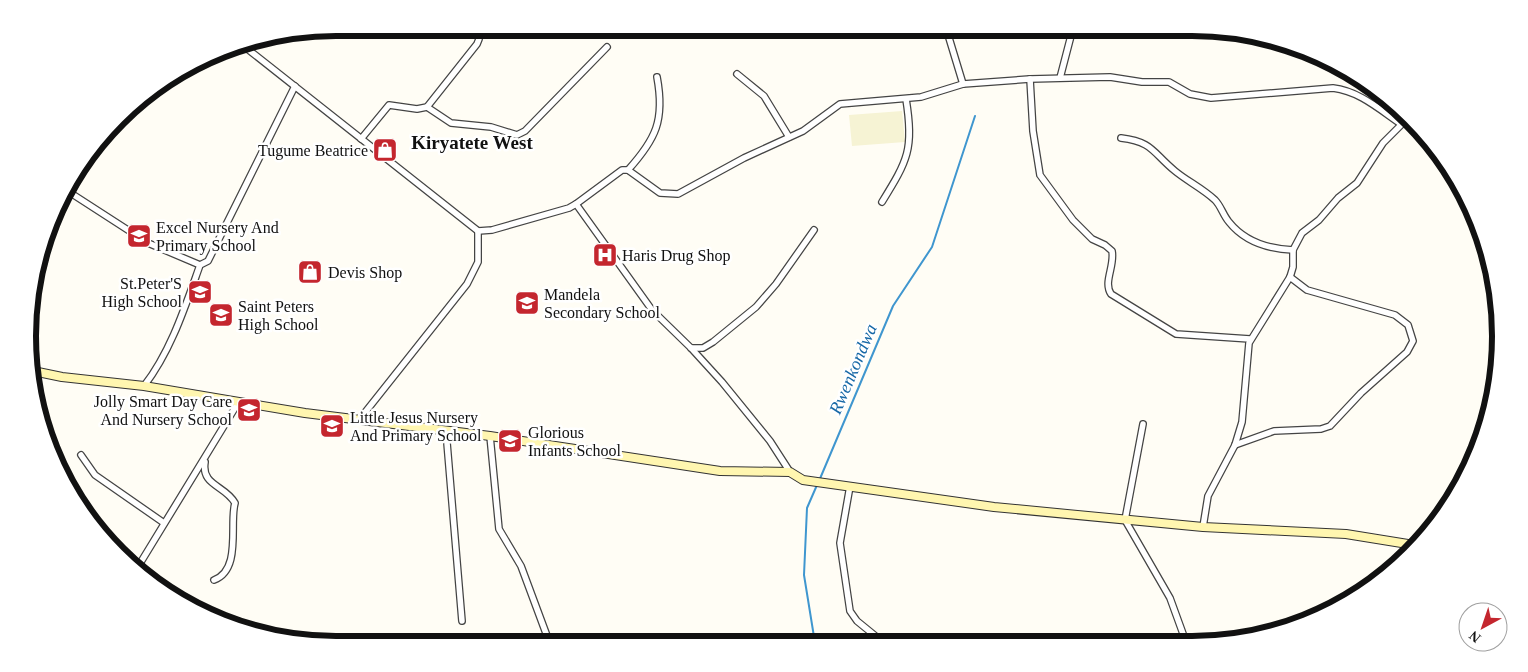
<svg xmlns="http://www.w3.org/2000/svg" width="1528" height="672" font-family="'Times New Roman',serif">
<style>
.farmland{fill:#f6f3d4}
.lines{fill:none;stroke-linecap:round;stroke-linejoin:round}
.stream{stroke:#3f96cf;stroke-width:2}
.street-casing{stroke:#444;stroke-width:8}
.secondary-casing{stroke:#333;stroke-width:10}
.street{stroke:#fff;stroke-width:5.5}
.secondary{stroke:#fff6b0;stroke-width:8}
.labels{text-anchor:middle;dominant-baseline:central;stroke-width:5;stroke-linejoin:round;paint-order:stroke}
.poi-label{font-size:16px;fill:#111;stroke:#fff;text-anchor:start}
.water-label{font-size:18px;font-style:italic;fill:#1768a6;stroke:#fff}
.quarter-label{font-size:19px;font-weight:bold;fill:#111;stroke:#fff}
.rim{fill:none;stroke:#111;stroke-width:6}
</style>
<rect width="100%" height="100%" fill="#fffdf5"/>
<path class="farmland" d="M 902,111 L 905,142 L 852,146 L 849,115 Z"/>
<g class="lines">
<g class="stream">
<path d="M 819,481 L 893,306 L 932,247 L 975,116"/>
<path d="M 815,643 L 804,575 L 807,508 L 817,485"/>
</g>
<defs>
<g id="street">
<path d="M 946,28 L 963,84"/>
<path d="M 240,43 L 478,231 L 492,230 L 569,208 L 576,204 L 652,310 L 691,348 L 722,382 L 770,441 L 790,472"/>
<path d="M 737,74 L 764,96 L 789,137"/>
<path d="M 1060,78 L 1073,28"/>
<path d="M 1030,79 L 1033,131 L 1040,175 L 1073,220 L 1092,239 L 1105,245 L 1112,251 C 1115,266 1103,282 1111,294 L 1176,334 L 1250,339"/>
<path d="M 427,107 L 451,123 L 491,127 L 517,135 L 525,131 L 607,47"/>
<path d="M 1121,138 C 1153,142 1152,152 1175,171 C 1187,181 1202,188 1215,200 C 1221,206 1223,215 1229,222 C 1245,242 1269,249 1293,250"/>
<path d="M 361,139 L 389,105 L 417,109 L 427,107 L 477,44 L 479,39 L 475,28"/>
<path d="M 628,170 C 656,139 665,120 657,77"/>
<path d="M 66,190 L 148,243 L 200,265"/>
<path d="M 882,202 C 908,160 914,149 906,99"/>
<path d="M 576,204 L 622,170 L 628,170 L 660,193 L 678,194 L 744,158 L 803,131 L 840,104 L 921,97 L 963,84 L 1030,79 L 1110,77 L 1142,82 L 1169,82 L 1190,94 L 1211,98 L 1333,88 C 1359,91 1379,109 1401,124"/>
<path d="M 691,348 L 703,348 L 713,342 L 756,307 L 776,284 L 814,230"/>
<path d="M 144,386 C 171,351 185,307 200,265 L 208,261 L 295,86"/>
<path d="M 359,420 L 467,284 L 478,262 L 478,231"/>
<path d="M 1143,424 L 1125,520 L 1170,598 L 1186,642"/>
<path d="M 446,431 L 462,621"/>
<path d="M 490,436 L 499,529 L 521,566 L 550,644"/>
<path d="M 1235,445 L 1274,431 L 1321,429 L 1330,426 L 1361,393 L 1407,352 L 1413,341 L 1408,325 L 1395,315 L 1307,290 L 1290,277"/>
<path d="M 81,455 L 95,475 L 164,523"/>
<path d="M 205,462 C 201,486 225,485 235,503 C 229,523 242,570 214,580"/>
<path d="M 850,486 L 840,543 L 850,611 L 857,621 L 884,643"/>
<path d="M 1203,527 L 1208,496 L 1235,445 L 1242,422 L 1249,343 L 1290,277 L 1293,267 L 1293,250 L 1302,233 L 1319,220 L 1338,198 L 1357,183 L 1383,143 L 1407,119"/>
<path d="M 136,570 L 238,403"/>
</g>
<path id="secondary" d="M 33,371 L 62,377 L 144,386 L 305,413 L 490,436 L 720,471 L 790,472 L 803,480 L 994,507 L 1203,527 L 1346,534 L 1414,545"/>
</defs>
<use href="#street" class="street-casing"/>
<use href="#secondary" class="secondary-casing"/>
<use href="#street" class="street"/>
<use href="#secondary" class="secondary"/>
</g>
<defs>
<symbol id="shop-square" viewBox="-11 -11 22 22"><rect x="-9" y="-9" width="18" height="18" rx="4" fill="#c4262e" stroke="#fff"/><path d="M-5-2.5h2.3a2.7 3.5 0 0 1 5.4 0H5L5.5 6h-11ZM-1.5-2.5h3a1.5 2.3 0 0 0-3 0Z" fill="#fff"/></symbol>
<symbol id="school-square" viewBox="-11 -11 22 22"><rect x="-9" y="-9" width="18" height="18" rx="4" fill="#c4262e" stroke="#fff"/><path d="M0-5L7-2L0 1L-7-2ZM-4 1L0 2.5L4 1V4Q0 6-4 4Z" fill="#fff"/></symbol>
<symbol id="hospital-square" viewBox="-11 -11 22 22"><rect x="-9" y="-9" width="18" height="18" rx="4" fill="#c4262e" stroke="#fff"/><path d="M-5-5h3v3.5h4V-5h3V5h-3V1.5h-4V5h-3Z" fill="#fff"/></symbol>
</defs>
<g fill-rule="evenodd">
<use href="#shop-square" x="371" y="136" width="28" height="28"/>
<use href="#school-square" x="125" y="222" width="28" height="28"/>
<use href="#hospital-square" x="591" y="241" width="28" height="28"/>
<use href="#shop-square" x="296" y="258" width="28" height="28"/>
<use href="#school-square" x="186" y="278" width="28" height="28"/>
<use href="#school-square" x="513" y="289" width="28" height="28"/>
<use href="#school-square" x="207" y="301" width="28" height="28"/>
<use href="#school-square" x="235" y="396" width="28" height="28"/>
<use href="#school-square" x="318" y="412" width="28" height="28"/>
<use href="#school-square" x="496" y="427" width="28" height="28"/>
</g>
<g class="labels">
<g class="poi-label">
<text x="368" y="150" text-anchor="end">Tugume Beatrice</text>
<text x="156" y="227">Excel Nursery And<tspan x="156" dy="18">Primary School</tspan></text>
<text x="622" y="255">Haris Drug Shop</text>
<text x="328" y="272">Devis Shop</text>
<text x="182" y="283" text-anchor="end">St.Peter'S<tspan x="182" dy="18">High School</tspan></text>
<text x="544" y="294">Mandela<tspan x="544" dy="18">Secondary School</tspan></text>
<text x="238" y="306">Saint Peters<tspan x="238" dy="18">High School</tspan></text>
<text x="232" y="401" text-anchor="end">Jolly Smart Day Care<tspan x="232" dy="18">And Nursery School</tspan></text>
<text x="350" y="417">Little Jesus Nursery<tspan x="350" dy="18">And Primary School</tspan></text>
<text x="528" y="432">Glorious<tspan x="528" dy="18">Infants School</tspan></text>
</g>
<g class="water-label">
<text transform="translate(853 369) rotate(-67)">Rwenkondwa</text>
</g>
<g class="quarter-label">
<text x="472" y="142">Kiryatete West</text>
</g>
</g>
<path d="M0 0H1528V672H0ZM336 36H1192A300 300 0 0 1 1492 336V336A300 300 0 0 1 1192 636H336A300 300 0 0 1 36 336V336A300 300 0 0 1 336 36Z" fill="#fff" fill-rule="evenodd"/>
<path class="rim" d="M336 36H1192A300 300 0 0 1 1492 336V336A300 300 0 0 1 1192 636H336A300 300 0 0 1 36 336V336A300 300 0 0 1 336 36Z"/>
<g transform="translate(1483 627) rotate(220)"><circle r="24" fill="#ffffff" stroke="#a0a0a0"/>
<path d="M0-4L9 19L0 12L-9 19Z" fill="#c4262e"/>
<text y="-8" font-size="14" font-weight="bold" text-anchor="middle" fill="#111111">N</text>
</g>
</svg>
